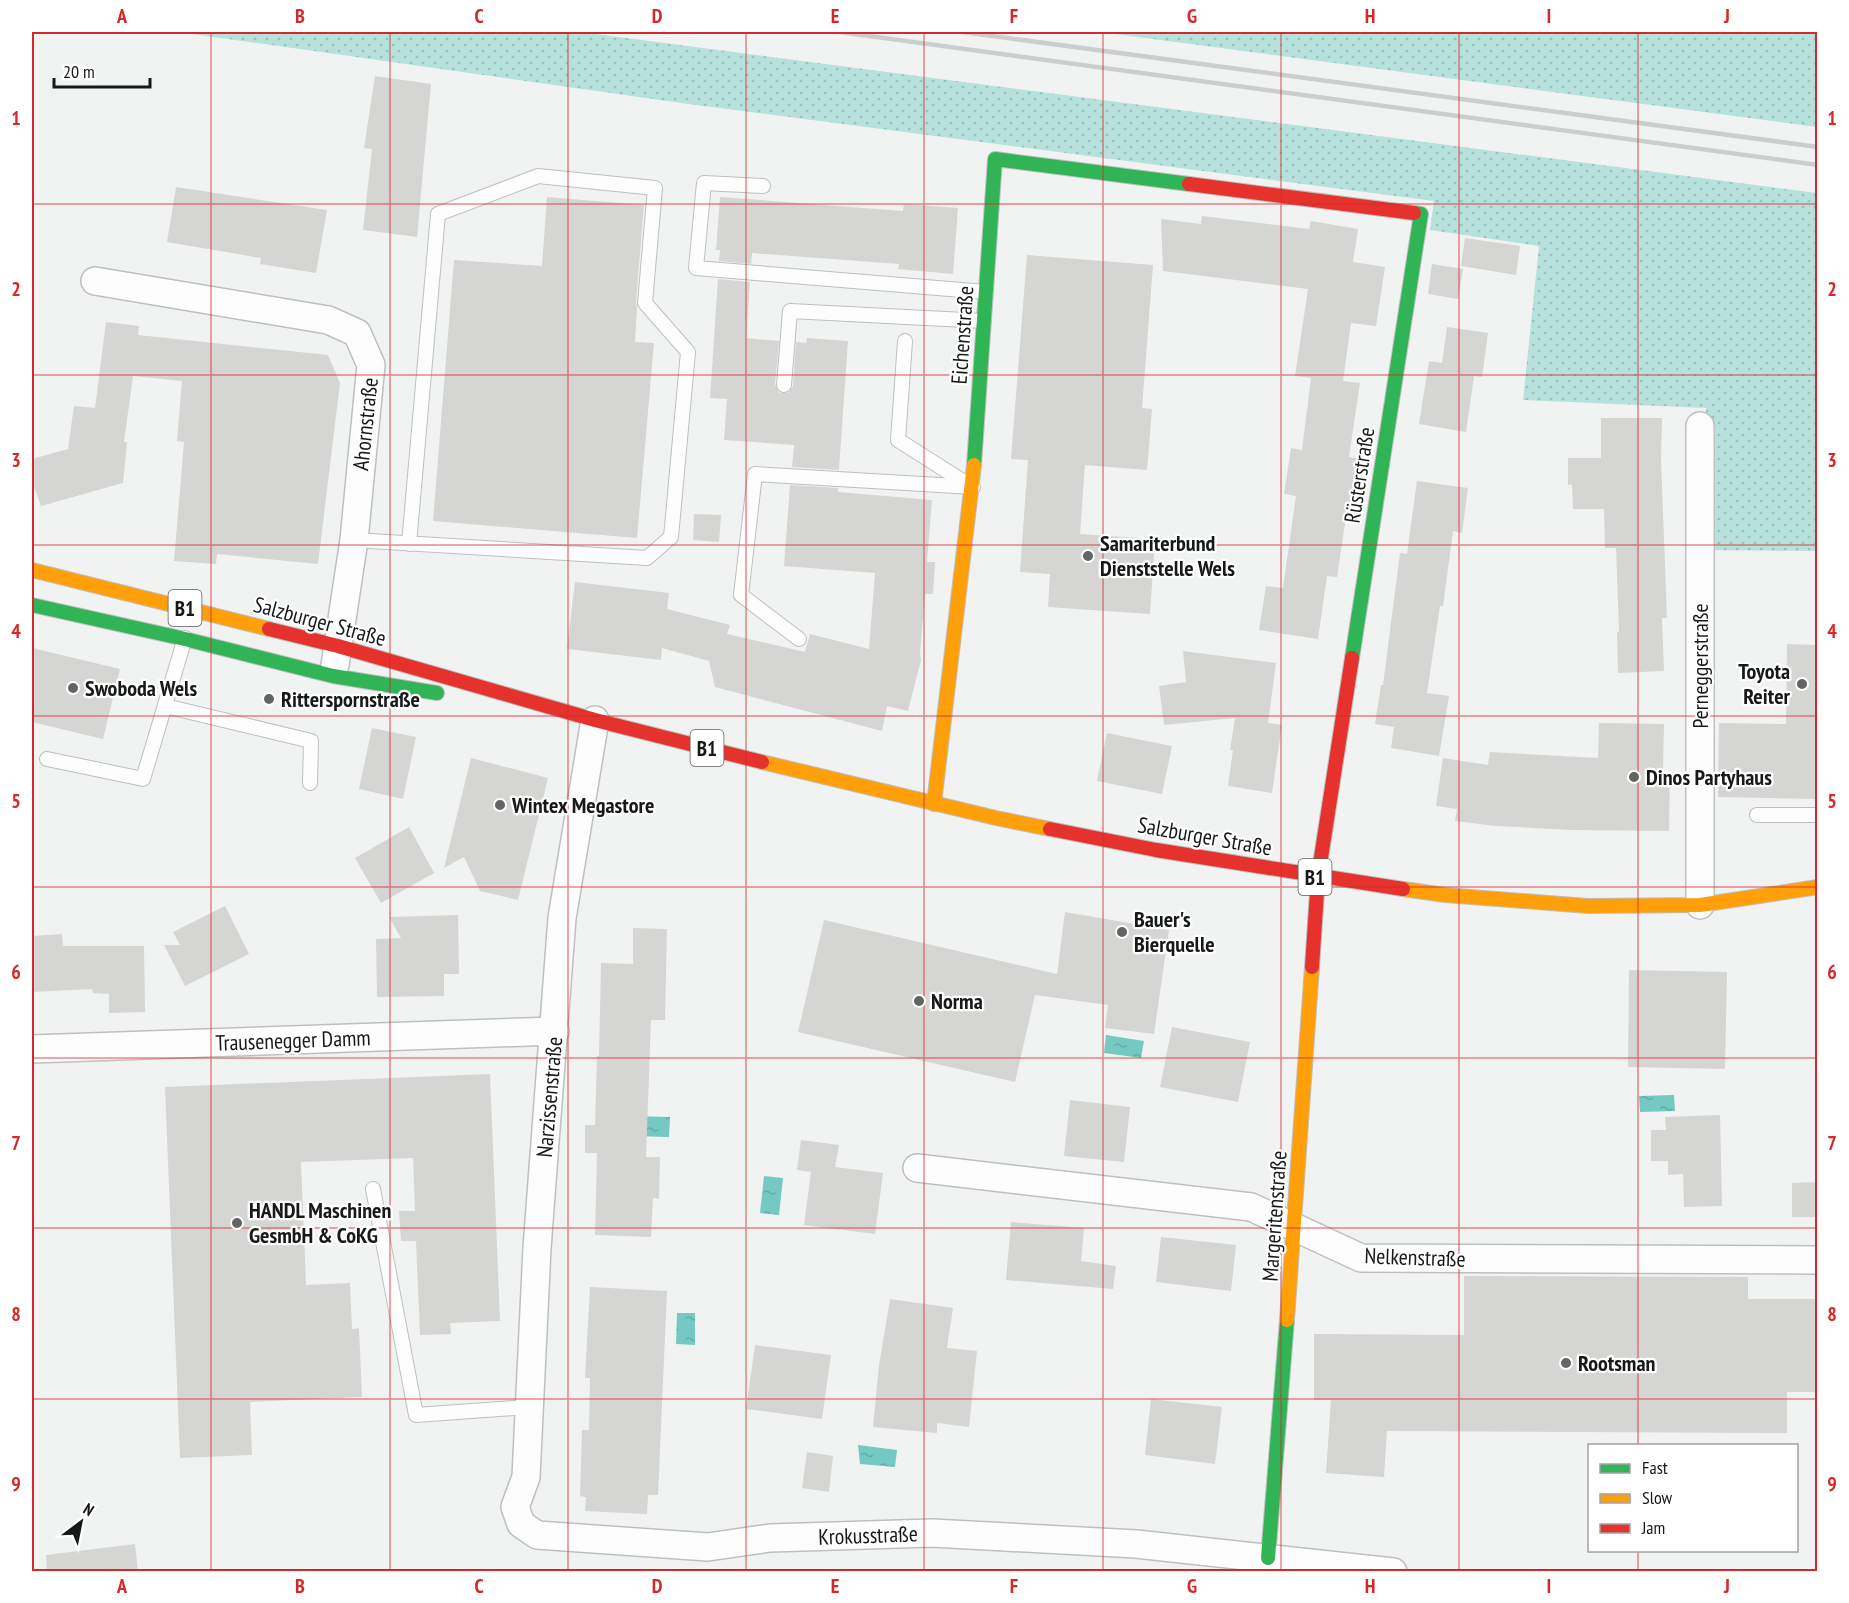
<svg xmlns="http://www.w3.org/2000/svg" width="1849" height="1603" font-family="'PT Sans Narrow',sans-serif">
<style>
.grass{fill:url(#grass-dots)}
.water{fill:url(#water-ripples)}
.building{fill:#d5d5d4}
.lines{fill:none;stroke-linecap:round;stroke-linejoin:round}
.lane-casing{stroke:#bec0bf;stroke-width:16}
.street-casing{stroke:#bec0bf;stroke-width:30}
.fast-casing{stroke:#bec0bf;stroke-width:16}
.slow-casing{stroke:#bec0bf;stroke-width:16}
.jam-casing{stroke:#bec0bf;stroke-width:16}
.lane{stroke:#fdfdfd;stroke-width:14}
.street{stroke:#fdfdfd;stroke-width:27}
.fast{stroke:#30b455;stroke-width:14}
.slow{stroke:#ff9f0a;stroke-width:14}
.jam{stroke:#e5322d;stroke-width:14}
.rail{stroke:#cccdcd;stroke-width:4.5}
.grid{fill:none;stroke:#d62828;stroke-width:1.5;stroke-opacity:0.55}
.poi-dot{fill:#636565;stroke:#fff;stroke-width:2}
.labels{text-anchor:middle;dominant-baseline:central;stroke-width:4.5;stroke-linejoin:round;paint-order:stroke}
.shield{fill:#fff;stroke:#5d5e5e;stroke-width:1.5}
.shield-label{font-size:21px;font-weight:bold;fill:#171919}
.street-label{font-size:22px;fill:#171919;stroke:#fff}
.poi-label{font-size:22px;font-weight:bold;fill:#171919;stroke:#fff;text-anchor:start}
.neatline{fill:none;stroke:#d62828;stroke-width:2}
.grid-label{font-size:20px;text-anchor:middle;font-weight:bold;fill:#d62828}
</style>
<defs>
<pattern id="grass-dots" width="8" height="8" patternUnits="userSpaceOnUse" patternTransform="scale(1.5)"><rect width="8" height="8" fill="#b6e1dc"/><path d="M2 2h.1M6 6h.1" fill="none" stroke="#9cc0bc" stroke-width="1.8" stroke-linecap="round"/></pattern>
<pattern id="water-ripples" width="26" height="14" patternUnits="userSpaceOnUse" patternTransform="scale(1.5)"><rect width="26" height="14" fill="#74c9c2"/><path d="M2 4q2-2 4 0t4 0M15 11q2-2 4 0t4 0" fill="none" stroke="#64aca6"/></pattern>
</defs>
<rect width="100%" height="100%" fill="#f1f3f2"/>
<g class="grass">
<path d="M 179,32 L 580,32 L 1817,193 L 1817,551 L 1700,550 L 1706,408 L 1523,400 L 1539,246 L 1430,230 L 1434,201 L 681,103 Z"/>
<path d="M 1100,32 L 1817,32 L 1817,127 Z"/>
</g>
<g class="water">
<path d="M 1106,1035 L 1144,1041 L 1141,1058 L 1104,1053 Z"/>
<path d="M 1674,1095 L 1675,1111 L 1640,1112 L 1639,1096 Z"/>
<path d="M 631,1116 L 670,1117 L 669,1137 L 631,1136 Z"/>
<path d="M 764,1176 L 783,1178 L 779,1215 L 760,1213 Z"/>
<path d="M 677,1313 L 695,1313 L 695,1345 L 676,1344 Z"/>
<path d="M 858,1445 L 897,1450 L 895,1467 L 860,1464 Z"/>
</g>
<g class="building">
<path d="M 375,76 L 431,84 L 417,237 L 363,230 L 372,149 L 364,148 Z"/>
<path d="M 176,187 L 327,210 L 316,273 L 260,264 L 261,258 L 167,242 Z"/>
<path d="M 547,197 L 644,205 L 636,302 L 637,308 L 635,342 L 654,343 L 637,538 L 433,521 L 454,260 L 542,266 Z"/>
<path d="M 720,197 L 903,211 L 904,204 L 958,208 L 953,274 L 898,269 L 899,264 L 752,253 L 751,264 L 719,261 L 720,250 L 716,250 Z"/>
<path d="M 1202,216 L 1309,229 L 1311,221 L 1358,229 L 1353,262 L 1385,267 L 1376,326 L 1351,323 L 1343,381 L 1360,383 L 1349,457 L 1357,458 L 1350,504 L 1348,504 L 1337,577 L 1327,576 L 1318,639 L 1259,630 L 1266,586 L 1283,588 L 1296,496 L 1284,494 L 1291,448 L 1302,450 L 1311,378 L 1295,376 L 1308,289 L 1163,271 L 1161,219 L 1201,224 Z"/>
<path d="M 1465,238 L 1520,246 L 1516,275 L 1461,266 Z"/>
<path d="M 1027,255 L 1153,265 L 1142,408 L 1152,409 L 1147,470 L 1085,465 L 1080,534 L 1155,539 L 1150,614 L 1048,607 L 1050,574 L 1020,572 L 1028,460 L 1011,459 Z"/>
<path d="M 1432,264 L 1463,269 L 1458,299 L 1428,294 Z"/>
<path d="M 718,279 L 750,282 L 746,338 L 779,341 L 775,384 L 779,393 L 788,393 L 793,386 L 796,342 L 806,343 L 807,338 L 848,341 L 839,470 L 792,467 L 794,445 L 724,440 L 727,399 L 710,398 Z"/>
<path d="M 106,322 L 139,326 L 138,335 L 328,355 L 340,383 L 318,564 L 217,554 L 216,564 L 174,561 L 184,442 L 177,441 L 182,381 L 133,376 L 124,442 L 127,442 L 123,483 L 41,506 L 32,481 L 32,459 L 68,449 L 74,406 L 95,408 Z"/>
<path d="M 1447,327 L 1488,333 L 1482,377 L 1474,376 L 1466,432 L 1419,424 L 1429,361 L 1442,363 Z"/>
<path d="M 1601,418 L 1662,418 L 1661,460 L 1667,618 L 1662,618 L 1664,671 L 1618,673 L 1617,632 L 1619,632 L 1616,548 L 1605,548 L 1604,509 L 1573,509 L 1572,484 L 1568,485 L 1568,458 L 1601,458 Z"/>
<path d="M 1417,481 L 1468,488 L 1462,533 L 1453,531 L 1443,606 L 1440,606 L 1427,693 L 1449,696 L 1439,756 L 1391,748 L 1394,727 L 1375,724 L 1381,685 L 1383,685 L 1400,553 L 1407,554 Z"/>
<path d="M 790,485 L 838,488 L 838,492 L 932,500 L 927,562 L 935,562 L 933,594 L 925,594 L 920,653 L 921,660 L 908,711 L 887,706 L 882,731 L 715,687 L 709,661 L 662,648 L 661,660 L 567,649 L 575,582 L 669,593 L 667,609 L 730,625 L 727,634 L 805,652 L 810,634 L 869,649 L 875,573 L 784,566 Z"/>
<path d="M 694,514 L 721,515 L 719,542 L 693,540 Z"/>
<path d="M 1787,644 L 1818,645 L 1818,799 L 1718,797 L 1719,723 L 1786,724 Z"/>
<path d="M 32,648 L 120,669 L 103,739 L 32,722 Z"/>
<path d="M 1183,651 L 1276,663 L 1268,723 L 1282,725 L 1272,793 L 1228,786 L 1233,750 L 1230,750 L 1235,718 L 1164,725 L 1159,686 L 1186,682 Z"/>
<path d="M 1599,723 L 1664,724 L 1663,774 L 1670,774 L 1669,831 L 1572,830 L 1496,826 L 1455,821 L 1457,809 L 1436,806 L 1443,758 L 1488,765 L 1490,752 L 1598,758 Z"/>
<path d="M 372,728 L 416,737 L 403,799 L 359,789 Z"/>
<path d="M 1107,733 L 1172,746 L 1162,794 L 1097,781 Z"/>
<path d="M 471,758 L 548,778 L 518,900 L 480,891 L 464,857 L 444,868 Z"/>
<path d="M 409,827 L 434,873 L 381,903 L 355,858 Z"/>
<path d="M 225,906 L 249,954 L 185,986 L 164,945 L 180,945 L 173,932 Z"/>
<path d="M 1065,912 L 1169,930 L 1154,1034 L 1105,1028 L 1108,1005 L 1035,995 L 1015,1082 L 798,1032 L 824,920 L 1057,974 Z"/>
<path d="M 458,915 L 459,974 L 444,974 L 444,996 L 377,997 L 376,939 L 401,938 L 389,917 Z"/>
<path d="M 633,928 L 667,929 L 665,1020 L 651,1020 L 646,1157 L 660,1157 L 659,1199 L 653,1198 L 651,1237 L 595,1235 L 597,1153 L 585,1153 L 585,1125 L 595,1125 L 597,1056 L 599,1056 L 601,963 L 633,964 Z"/>
<path d="M 62,934 L 63,946 L 144,946 L 145,1012 L 109,1013 L 109,994 L 93,993 L 92,989 L 32,992 L 32,936 Z"/>
<path d="M 1629,970 L 1727,972 L 1725,1069 L 1628,1067 Z"/>
<path d="M 1172,1027 L 1250,1042 L 1238,1102 L 1160,1087 Z"/>
<path d="M 490,1074 L 500,1321 L 450,1323 L 451,1334 L 420,1335 L 416,1241 L 401,1241 L 399,1211 L 415,1211 L 413,1158 L 301,1162 L 306,1285 L 350,1283 L 352,1329 L 359,1328 L 362,1397 L 250,1402 L 252,1455 L 180,1458 L 165,1087 Z"/>
<path d="M 1070,1100 L 1130,1107 L 1124,1162 L 1064,1156 Z"/>
<path d="M 1720,1115 L 1722,1206 L 1684,1207 L 1683,1174 L 1668,1175 L 1668,1161 L 1651,1161 L 1651,1130 L 1666,1130 L 1665,1117 Z"/>
<path d="M 801,1140 L 839,1145 L 835,1167 L 883,1173 L 875,1234 L 804,1225 L 811,1172 L 797,1170 Z"/>
<path d="M 1818,1182 L 1818,1217 L 1792,1217 L 1792,1183 Z"/>
<path d="M 1011,1222 L 1084,1228 L 1081,1261 L 1116,1266 L 1113,1289 L 1006,1280 Z"/>
<path d="M 1161,1237 L 1236,1245 L 1231,1291 L 1156,1282 Z"/>
<path d="M 1464,1276 L 1748,1277 L 1748,1299 L 1818,1299 L 1818,1392 L 1787,1392 L 1787,1433 L 1387,1431 L 1384,1477 L 1326,1473 L 1331,1400 L 1314,1400 L 1314,1334 L 1464,1335 Z"/>
<path d="M 590,1287 L 667,1291 L 658,1495 L 648,1495 L 647,1514 L 585,1511 L 586,1497 L 580,1496 L 582,1430 L 589,1430 L 590,1378 L 585,1378 Z"/>
<path d="M 890,1299 L 953,1308 L 947,1348 L 977,1351 L 969,1427 L 937,1423 L 937,1433 L 873,1427 L 879,1365 Z"/>
<path d="M 755,1345 L 831,1355 L 822,1419 L 746,1409 Z"/>
<path d="M 1151,1399 L 1222,1407 L 1215,1464 L 1145,1455 Z"/>
<path d="M 807,1452 L 833,1456 L 829,1492 L 802,1488 Z"/>
<path d="M 135,1544 L 138,1572 L 47,1572 L 46,1555 Z"/>
</g>
<g class="lines">
<defs>
<g id="lane">
<path d="M 763,186 L 704,183 L 696,268 L 986,292"/>
<path d="M 905,341 L 898,440 L 972,487"/>
<path d="M 784,385 L 790,311 L 984,321"/>
<path d="M 354,540 L 647,558 L 671,537 L 688,352 L 645,303 L 655,188 L 538,176 L 438,214 L 409,544"/>
<path d="M 799,639 L 741,595 L 755,474 L 973,487"/>
<path d="M 165,706 L 311,741 L 310,783"/>
<path d="M 47,759 L 143,779 L 185,638"/>
<path d="M 1757,815 L 1818,815"/>
<path d="M 373,1189 L 416,1415 L 529,1407"/>
</g>
<g id="street">
<path d="M 95,281 L 328,320 L 357,333 L 371,365 L 354,540 L 335,665"/>
<path d="M 595,720 L 562,918 L 537,1248 L 526,1477 L 515,1507 L 521,1524 L 537,1535 L 708,1547 L 770,1538 L 932,1533 L 1136,1544 L 1393,1572"/>
<path d="M 1700,905 L 1700,426"/>
<path d="M 32,1049 L 555,1031"/>
<path d="M 917,1168 L 1251,1207 L 1361,1258 L 1818,1260"/>
</g>
<g id="fast">
<path d="M 974,465 L 995,159 L 1189,184"/>
<path d="M 32,605 L 185,639 L 333,676 L 437,693"/>
<path d="M 1352,658 L 1421,214 L 1414,213"/>
<path d="M 1268,1558 L 1287,1320"/>
</g>
<g id="slow">
<path d="M 32,570 L 269,629"/>
<path d="M 762,762 L 996,818 L 1050,829"/>
<path d="M 934,804 L 974,465"/>
<path d="M 1403,889 L 1445,895 L 1588,906 L 1700,905 L 1818,887"/>
<path d="M 1287,1320 L 1312,967"/>
</g>
<g id="jam">
<path d="M 1189,184 L 1414,213"/>
<path d="M 269,629 L 338,646 L 595,720 L 762,762"/>
<path d="M 1050,829 L 1156,850 L 1403,889"/>
<path d="M 1312,967 L 1318,877 L 1352,658"/>
</g>
</defs>
<use href="#lane" class="lane-casing"/>
<use href="#street" class="street-casing"/>
<use href="#fast" class="fast-casing"/>
<use href="#slow" class="slow-casing"/>
<use href="#jam" class="jam-casing"/>
<use href="#lane" class="lane"/>
<use href="#street" class="street"/>
<use href="#fast" class="fast"/>
<use href="#slow" class="slow"/>
<use href="#jam" class="jam"/>
<g class="rail">
<path d="M 840,32 L 1818,165"/>
<path d="M 963,32 L 1818,147"/>
</g>
</g>
<path class="grid" d="M 211,32 L 211,1572M 390,32 L 390,1572M 568,32 L 568,1572M 746,32 L 746,1572M 924,32 L 924,1572M 1103,32 L 1103,1572M 1281,32 L 1281,1572M 1459,32 L 1459,1572M 1638,32 L 1638,1446M 32,204 L 1818,204M 32,375 L 1818,375M 32,545 L 1818,545M 32,716 L 1818,716M 32,887 L 1818,887M 32,1058 L 1818,1058M 32,1228 L 1818,1228M 32,1399 L 1818,1399M 1638,1550 L 1638,1572"/>
<g class="poi-dot">
<circle cx="1088" cy="556" r="6"/>
<circle cx="1802" cy="684" r="6"/>
<circle cx="73" cy="688" r="6"/>
<circle cx="269" cy="699" r="6"/>
<circle cx="1634" cy="777" r="6"/>
<circle cx="500" cy="805" r="6"/>
<circle cx="1122" cy="932" r="6"/>
<circle cx="919" cy="1001" r="6"/>
<circle cx="237" cy="1223" r="6"/>
<circle cx="1566" cy="1363" r="6"/>
</g>
<g class="labels">
<g class="shield">
<rect x="168.5" y="590" width="33" height="36" rx="4.5"/>
<rect x="690.5" y="730" width="33" height="36" rx="4.5"/>
<rect x="1298.5" y="859" width="33" height="36" rx="4.5"/>
</g>
<g class="shield-label">
<text x="185" y="608">B1</text>
<text x="707" y="748">B1</text>
<text x="1315" y="877">B1</text>
</g>
<g class="street-label">
<text transform="translate(962 335) rotate(-86)">Eichenstraße</text>
<text transform="translate(365 424) rotate(-84)">Ahornstraße</text>
<text transform="translate(1359 475) rotate(-81)">Rüsterstraße</text>
<text transform="translate(320 621) rotate(15)">Salzburger Straße</text>
<text transform="translate(1700 666) rotate(-90)">Perneggerstraße</text>
<text transform="translate(1205 836) rotate(10)">Salzburger Straße</text>
<text transform="translate(293 1040) rotate(-2)">Trausenegger Damm</text>
<text transform="translate(549 1097) rotate(-85)">Narzissenstraße</text>
<text transform="translate(1274 1216) rotate(-86)">Margeritenstraße</text>
<text transform="translate(1415 1257) rotate(2)">Nelkenstraße</text>
<text transform="translate(868 1535) rotate(-2)">Krokusstraße</text>
</g>
<g class="poi-label">
<text x="1100" y="543">Samariterbund<tspan x="1100" dy="25">Dienststelle Wels</tspan></text>
<text x="1790" y="671" text-anchor="end">Toyota<tspan x="1790" dy="25">Reiter</tspan></text>
<text x="85" y="688">Swoboda Wels</text>
<text x="281" y="699">Ritterspornstraße</text>
<text x="1646" y="777">Dinos Partyhaus</text>
<text x="512" y="805">Wintex Megastore</text>
<text x="1134" y="919">Bauer's<tspan x="1134" dy="25">Bierquelle</tspan></text>
<text x="931" y="1001">Norma</text>
<text x="249" y="1210">HANDL Maschinen<tspan x="249" dy="25">GesmbH &amp; CoKG</tspan></text>
<text x="1578" y="1363">Rootsman</text>
</g>
</g>
<rect width="1849" height="1603" fill="none" stroke="#ffffff" stroke-width="66"/>
<rect x="1588" y="1444" width="210" height="108" fill="#ffffff" stroke="#a2a3a3" stroke-width="1.5"/>
<rect x="1600" y="1464" width="30" height="9" fill="#30b455" stroke="#a2a3a3" stroke-width="1.5"/>
<text x="1642" y="1474" font-size="18" fill="#171919">Fast</text>
<rect x="1600" y="1494" width="30" height="9" fill="#ff9f0a" stroke="#a2a3a3" stroke-width="1.5"/>
<text x="1642" y="1504" font-size="18" fill="#171919">Slow</text>
<rect x="1600" y="1524" width="30" height="9" fill="#e5322d" stroke="#a2a3a3" stroke-width="1.5"/>
<text x="1642" y="1534" font-size="18" fill="#171919">Jam</text>
<g transform="translate(81 1522) rotate(32)" stroke="#ffffff" stroke-width="4.5" paint-order="stroke">
<path d="M0-4.5L10 22L0 15L-10 22Z" fill="#171919"/>
<text y="-9" font-size="16" font-weight="bold" text-anchor="middle" fill="#171919">N</text>
</g>
<path d="M54 78v9h96v-9" fill="none" stroke="#171919" stroke-width="3"/>
<text x="63" y="78" font-size="18" fill="#171919" stroke="#ffffff" stroke-width="4.5" paint-order="stroke">20 m</text>
<rect x="33" y="33" width="1783" height="1537" class="neatline"/>
<g class="grid-label">
<text x="122" y="23">A</text>
<text x="300" y="23">B</text>
<text x="479" y="23">C</text>
<text x="657" y="23">D</text>
<text x="835" y="23">E</text>
<text x="1014" y="23">F</text>
<text x="1192" y="23">G</text>
<text x="1370" y="23">H</text>
<text x="1549" y="23">I</text>
<text x="1727" y="23">J</text>
<text x="16" y="125">1</text>
<text x="1832" y="125">1</text>
<text x="16" y="296">2</text>
<text x="1832" y="296">2</text>
<text x="16" y="467">3</text>
<text x="1832" y="467">3</text>
<text x="16" y="638">4</text>
<text x="1832" y="638">4</text>
<text x="16" y="808">5</text>
<text x="1832" y="808">5</text>
<text x="16" y="979">6</text>
<text x="1832" y="979">6</text>
<text x="16" y="1150">7</text>
<text x="1832" y="1150">7</text>
<text x="16" y="1321">8</text>
<text x="1832" y="1321">8</text>
<text x="16" y="1491">9</text>
<text x="1832" y="1491">9</text>
<text x="122" y="1593">A</text>
<text x="300" y="1593">B</text>
<text x="479" y="1593">C</text>
<text x="657" y="1593">D</text>
<text x="835" y="1593">E</text>
<text x="1014" y="1593">F</text>
<text x="1192" y="1593">G</text>
<text x="1370" y="1593">H</text>
<text x="1549" y="1593">I</text>
<text x="1727" y="1593">J</text>
</g>
</svg>
